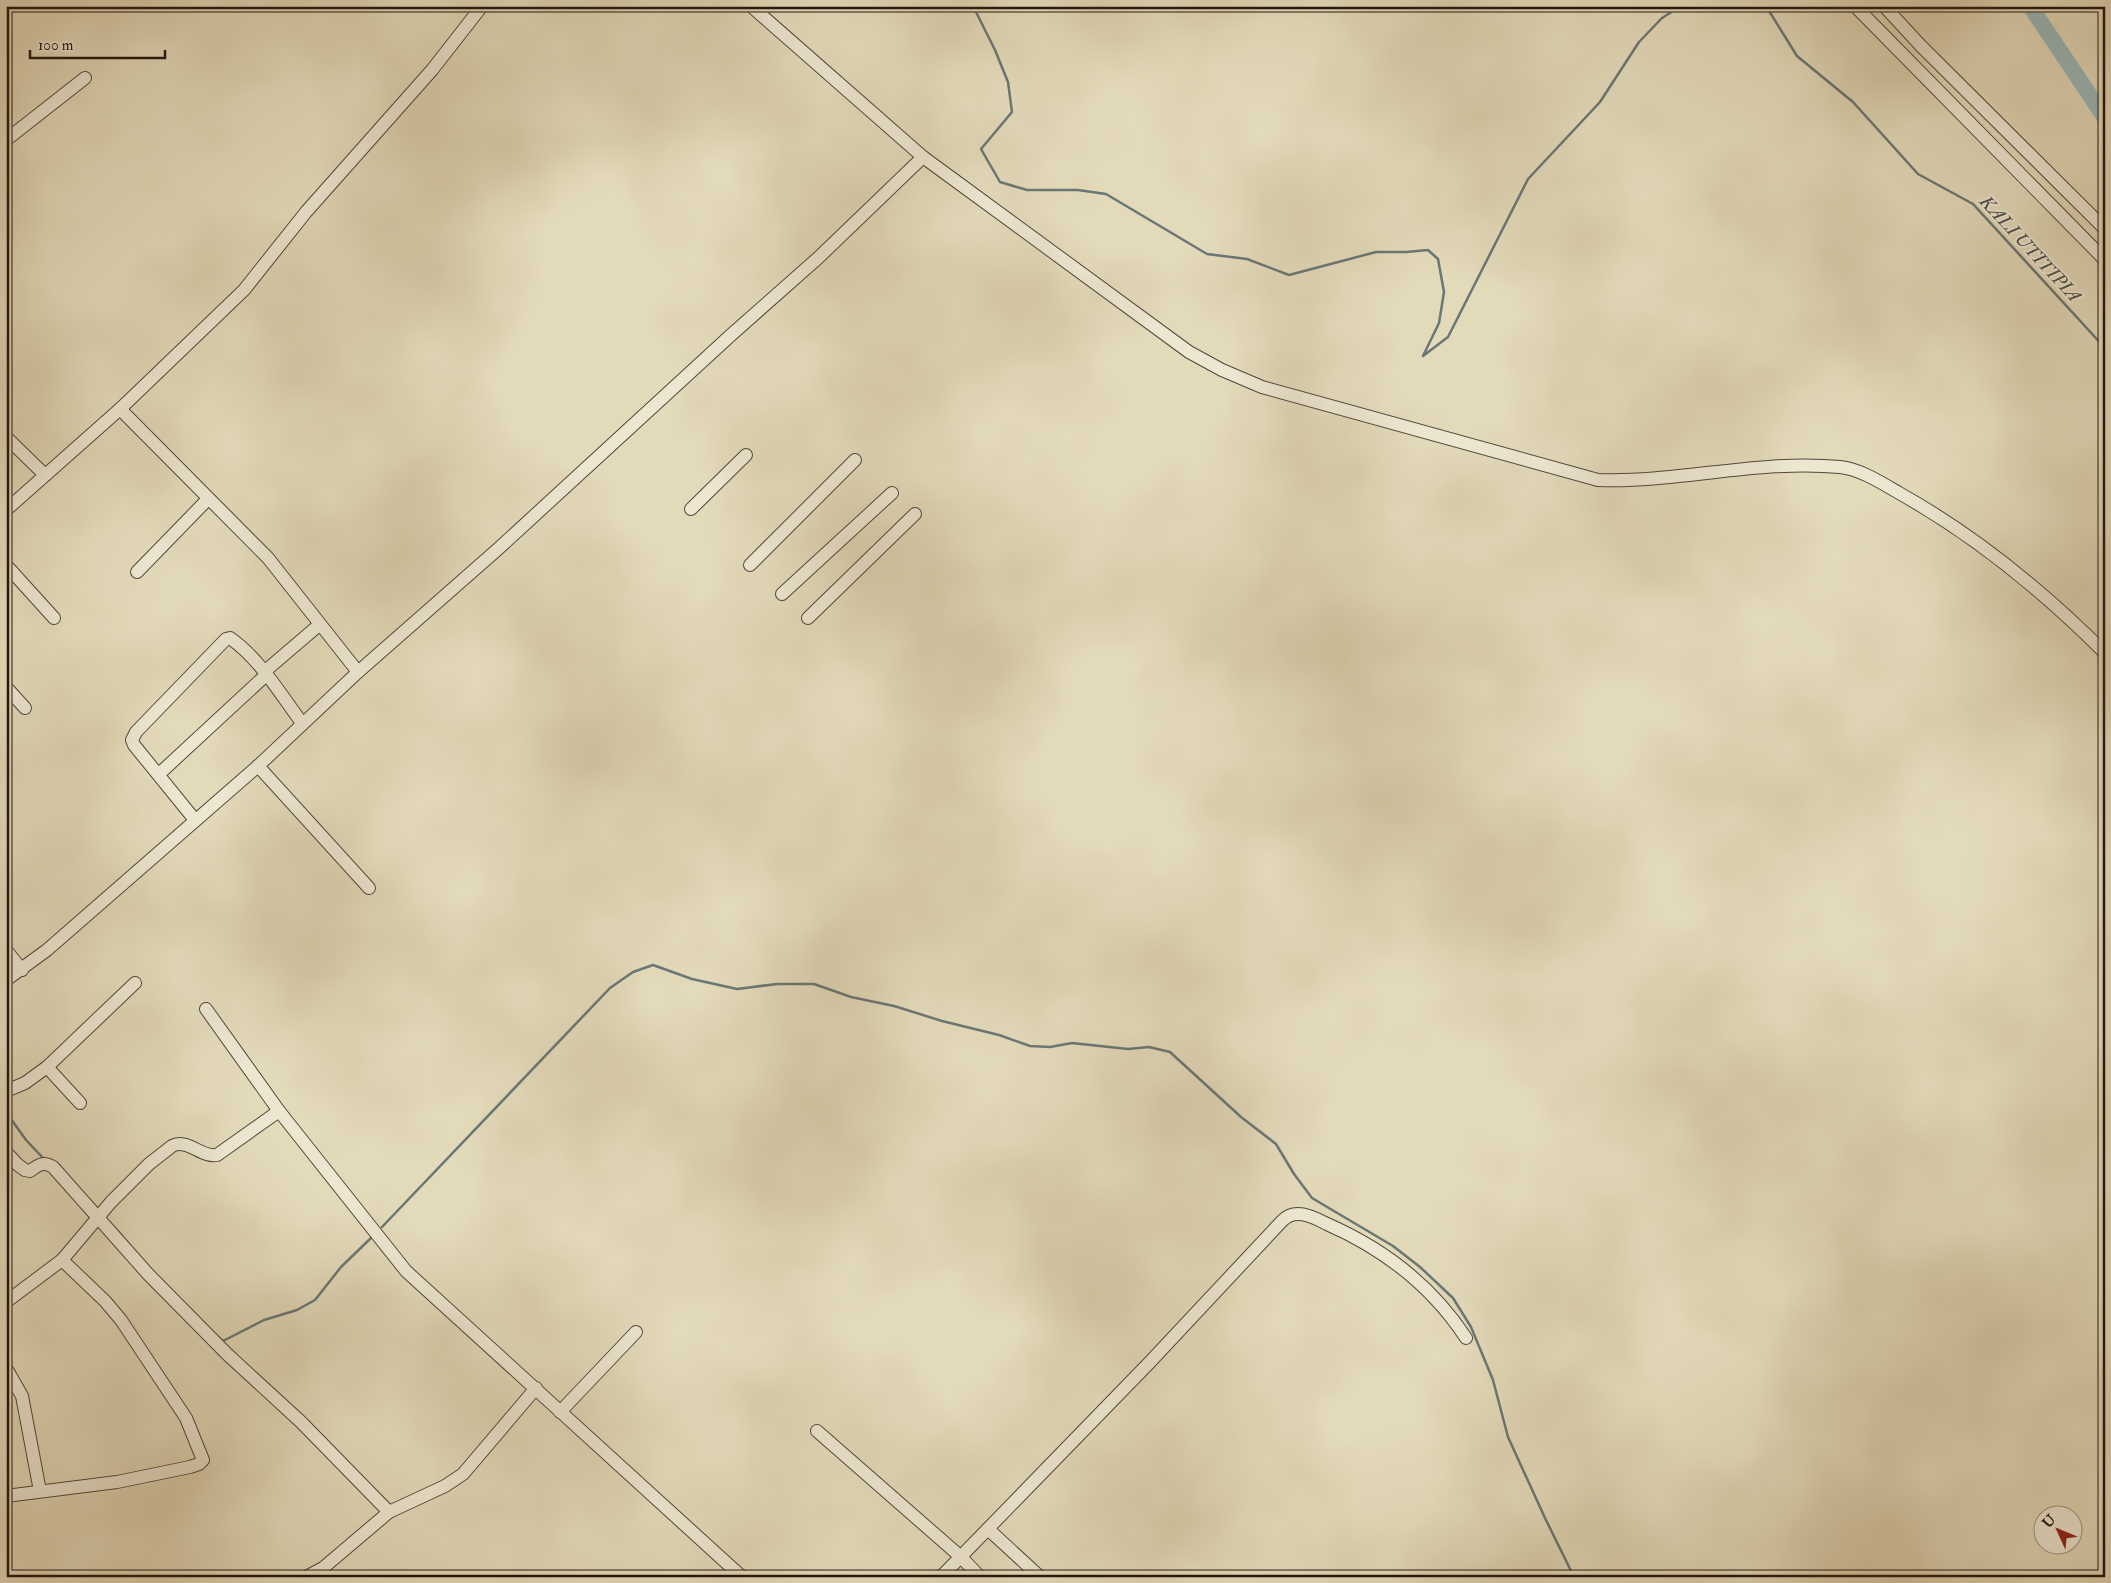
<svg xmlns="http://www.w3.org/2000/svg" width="2111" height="1583" font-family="'IM FELL Double Pica',serif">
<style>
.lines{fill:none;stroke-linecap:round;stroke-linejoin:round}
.stream{stroke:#6a7776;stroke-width:2.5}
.river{stroke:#9ab8bb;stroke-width:16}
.minor-casing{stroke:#52473a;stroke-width:14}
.minor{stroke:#ede7d2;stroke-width:12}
.labels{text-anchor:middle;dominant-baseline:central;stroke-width:4;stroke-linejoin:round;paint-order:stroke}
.water-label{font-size:18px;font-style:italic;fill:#4c4f4b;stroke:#ede7d2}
</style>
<rect width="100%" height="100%" fill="#e3daba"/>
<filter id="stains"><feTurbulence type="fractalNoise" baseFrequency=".004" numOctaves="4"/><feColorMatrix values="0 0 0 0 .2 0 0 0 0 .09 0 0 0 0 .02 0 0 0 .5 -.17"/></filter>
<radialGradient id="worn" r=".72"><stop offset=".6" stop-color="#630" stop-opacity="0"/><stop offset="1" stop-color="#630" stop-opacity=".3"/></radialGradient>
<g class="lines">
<g class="stream">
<path d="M 973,6 L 995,50 L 1008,82 L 1012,112 L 981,149 L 1000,182 L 1027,190 L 1078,190 L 1106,194 L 1207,254 L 1247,259 L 1289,275 L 1376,252 L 1406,252 L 1428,250 L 1438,259 L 1444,292 L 1439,323 L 1423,356 L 1448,337 L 1528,179 L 1600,102 L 1639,42 L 1662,18 L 1681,6"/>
<path d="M 1766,6 L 1797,56 L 1853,102 L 1918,174 L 1973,204 L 2105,348"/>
<path d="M 6,1112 L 26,1140 L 43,1158"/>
<path d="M 114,1227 L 122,1236"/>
<path d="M 382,1227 L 610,988 L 633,972 L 653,965 L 692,979 L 737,989 L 777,984 L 814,984 L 851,997 L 894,1006 L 942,1021 L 999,1035 L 1030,1046 L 1050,1047 L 1072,1043 L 1128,1049 L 1149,1047 L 1170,1052 L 1241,1117 L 1276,1144 L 1294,1174 L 1312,1198 L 1393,1246 L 1420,1267 L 1453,1298 L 1471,1327 L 1493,1380 L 1508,1437 L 1545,1518 L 1574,1577"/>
<path d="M 218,1337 L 223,1341 L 264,1320 L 297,1310 L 315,1300 L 341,1267 L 371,1238"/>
</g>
<path class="river" d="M 2030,6 L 2105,118"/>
<defs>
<g id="minor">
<path d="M 751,6 L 923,157 L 1189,352 L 1222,370 L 1262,387 L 1598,480 C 1679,483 1759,459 1840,467 C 1860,469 1882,483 1899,493 C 1976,536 2043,591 2105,653"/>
<path d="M 1855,6 L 2105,260"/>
<path d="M 1884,6 L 1921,46 L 2105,229"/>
<path d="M 6,140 L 85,78"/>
<path d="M 120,409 L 268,558 L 358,672"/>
<path d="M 6,437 L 45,475"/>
<path d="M 691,509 L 746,455"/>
<path d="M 6,510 L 120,409 L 244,290 L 306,212 L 432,70 L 482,6"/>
<path d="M 6,565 L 54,618"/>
<path d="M 750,565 L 855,460"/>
<path d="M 137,572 L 208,499"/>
<path d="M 782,594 L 892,493"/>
<path d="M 808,618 L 915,514"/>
<path d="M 264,672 L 319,625"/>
<path d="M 6,687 L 25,708"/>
<path d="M 258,766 L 369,888"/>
<path d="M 159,774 L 266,675"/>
<path d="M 195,820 L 134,745 L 132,740 L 136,732 L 226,639 L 230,638 C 260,659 281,695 302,723"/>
<path d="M 6,950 L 22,970"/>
<path d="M 6,980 L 47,950 L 258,766 L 358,672 L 498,549 L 731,335 L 818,258 L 923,157"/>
<path d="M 206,1009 L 279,1111 L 406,1271 L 742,1577"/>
<path d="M 47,1067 L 80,1103"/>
<path d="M 6,1091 L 25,1083 L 47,1067 L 135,983"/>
<path d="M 6,1152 L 18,1165 L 25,1170 L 30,1171 C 38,1165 43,1161 53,1167 L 148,1274 L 227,1354 L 301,1422 L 389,1512"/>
<path d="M 6,1302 L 62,1260 L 111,1202 L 149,1164 L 172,1146 C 187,1138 202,1158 217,1155 L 279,1111"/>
<path d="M 6,1368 L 22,1396 L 40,1491"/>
<path d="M 560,1412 L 636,1332"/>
<path d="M 817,1431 L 961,1557 L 980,1577"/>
<path d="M 6,1496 L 117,1482 L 190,1467 L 199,1464 L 203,1460 L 186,1418 L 121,1320 L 105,1301 L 62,1260"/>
<path d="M 988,1529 L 1040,1577"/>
<path d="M 306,1577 L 323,1568 L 389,1512 L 445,1486 L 463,1474 L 536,1388"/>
<path d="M 941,1577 L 1150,1362 L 1282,1221 C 1295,1207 1313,1217 1327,1224 C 1384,1249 1432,1286 1466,1338"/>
</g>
</defs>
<use href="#minor" class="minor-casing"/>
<use href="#minor" class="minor"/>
</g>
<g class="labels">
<g class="water-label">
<text transform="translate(2030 249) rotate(47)">KALI UTITIPIA</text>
</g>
</g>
<rect width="2111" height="1583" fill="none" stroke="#e3daba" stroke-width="25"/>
<rect x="8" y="8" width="2096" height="1568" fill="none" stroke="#22160f" stroke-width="2.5"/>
<rect x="12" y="12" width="2086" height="1558" fill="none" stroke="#22160f"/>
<g transform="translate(2058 1530) rotate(314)"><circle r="24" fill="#ede7d2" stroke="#9c9384"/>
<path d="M0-4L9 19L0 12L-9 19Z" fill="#8f2418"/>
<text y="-8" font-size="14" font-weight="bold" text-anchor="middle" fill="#22160f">U</text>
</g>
<path d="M30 50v8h135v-8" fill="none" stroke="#22160f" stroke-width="2.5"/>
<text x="38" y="50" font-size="15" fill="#22160f" stroke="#ede7d2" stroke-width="4" paint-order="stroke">100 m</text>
<rect width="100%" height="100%" filter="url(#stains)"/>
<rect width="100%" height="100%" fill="url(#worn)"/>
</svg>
